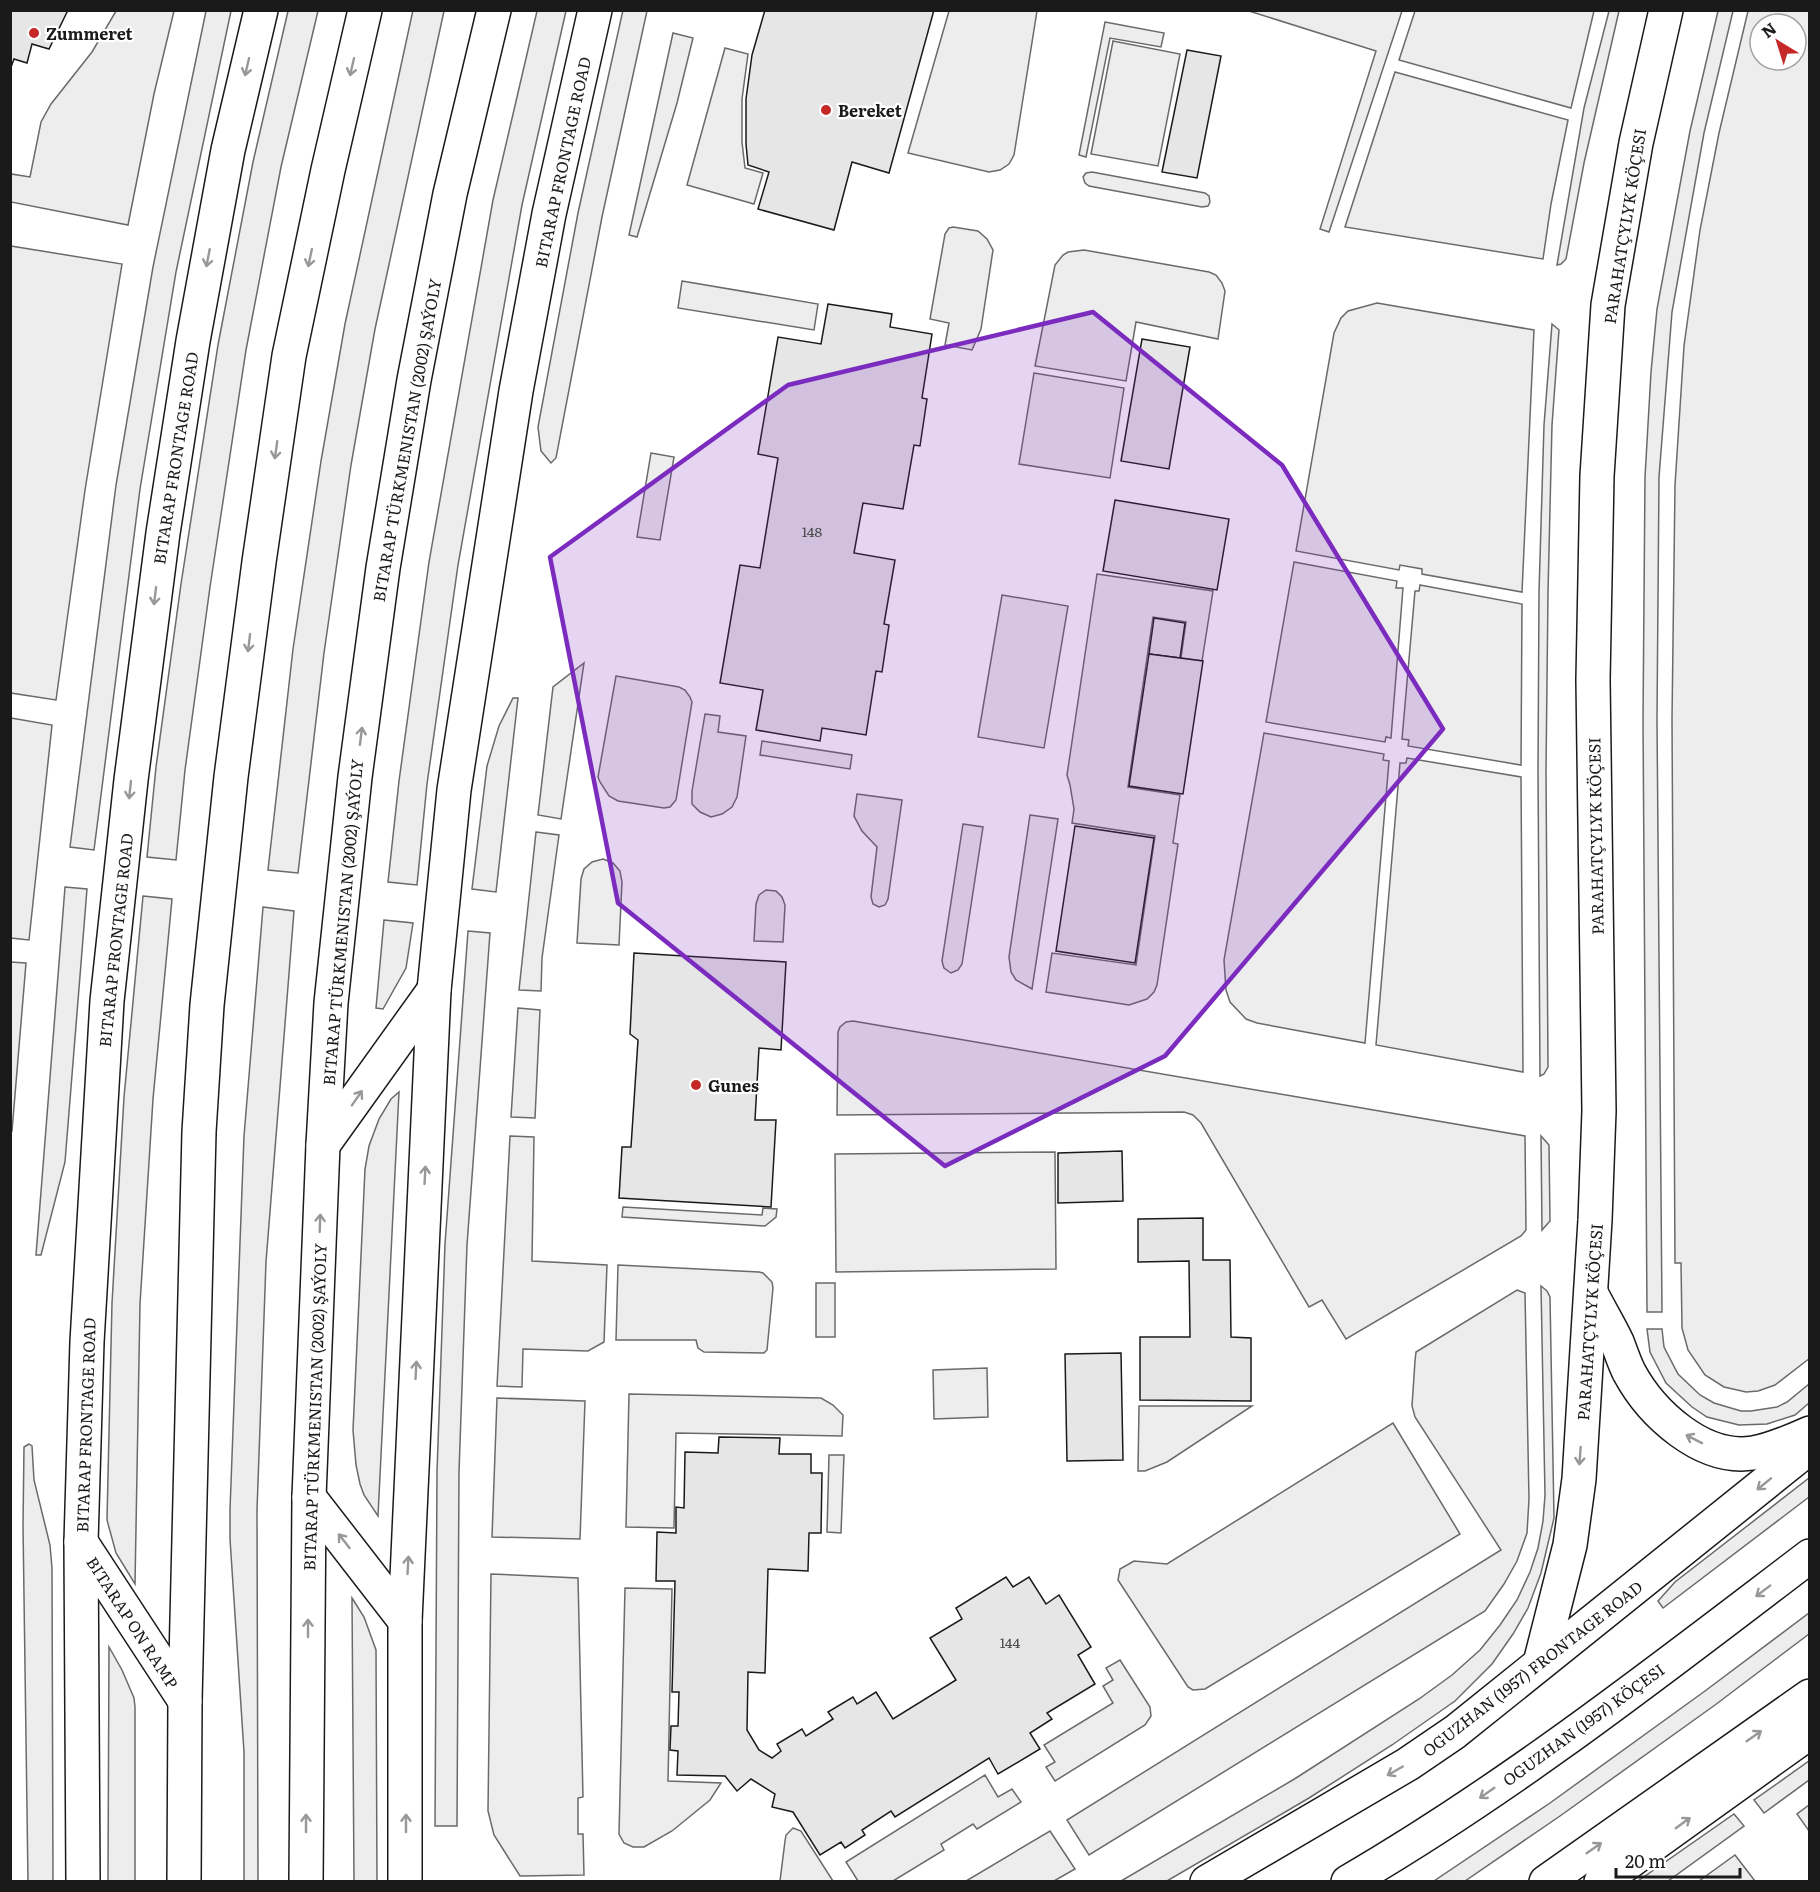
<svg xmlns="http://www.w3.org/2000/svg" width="1820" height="1892" font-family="Literata,serif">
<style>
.built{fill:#ededed;stroke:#6a6a6a;stroke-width:1.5;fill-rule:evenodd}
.building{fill:#e6e6e6;stroke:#1a1a1a;stroke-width:1.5}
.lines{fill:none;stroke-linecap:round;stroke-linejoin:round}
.street-casing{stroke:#1a1a1a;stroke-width:36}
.secondary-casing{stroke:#1a1a1a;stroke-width:36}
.primary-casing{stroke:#1a1a1a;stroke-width:36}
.street{stroke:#fff;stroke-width:33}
.secondary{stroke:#fff;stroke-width:33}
.primary{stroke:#fff;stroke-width:33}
.oneway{stroke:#989898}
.marked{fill:#7b2cbf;fill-opacity:0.2;stroke:#7b2cbf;stroke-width:4.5;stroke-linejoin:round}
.poi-dot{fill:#c62828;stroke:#fff;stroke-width:2}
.labels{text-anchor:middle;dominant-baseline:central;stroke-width:4.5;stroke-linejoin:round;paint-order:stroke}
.number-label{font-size:14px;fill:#4d4d4d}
.poi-label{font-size:16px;font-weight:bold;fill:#1a1a1a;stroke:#fff;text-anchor:start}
.street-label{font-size:16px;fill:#1a1a1a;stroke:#fff}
</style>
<rect width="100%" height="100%" fill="#fff"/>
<g class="built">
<path d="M 413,10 L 444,11 L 375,329 L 351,465 L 324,653 L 298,873 L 268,870 L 293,649 L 321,461 L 345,324 Z"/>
<path d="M 623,10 L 647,11 L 602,217 L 556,458 L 551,463 L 541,451 L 538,427 L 578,213 Z"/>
<path d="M 116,11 L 174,11 L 154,94 L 128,225 L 11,202 L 11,174 L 30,177 L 41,122 L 51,104 L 92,52 Z"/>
<path d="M 206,11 L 231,11 L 176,272 L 140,489 L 94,850 L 70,847 L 116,485 L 153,267 Z"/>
<path d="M 288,11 L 318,11 L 281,167 L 246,350 L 210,587 L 185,770 L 176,860 L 147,857 L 156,767 L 181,584 L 218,345 L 253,162 Z"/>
<path d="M 537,11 L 566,11 L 522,205 L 458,565 L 427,784 L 417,885 L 388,882 L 399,781 L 429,562 L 493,200 Z"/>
<path d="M 949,11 L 1037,11 L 1014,155 L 1009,164 L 1000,170 L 989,172 L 908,153 Z"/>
<path d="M 1249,11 L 1402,11 L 1329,232 L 1320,229 L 1376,51 Z"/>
<path d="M 1415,11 L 1594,11 L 1571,108 L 1399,60 Z"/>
<path d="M 1609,11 L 1619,11 L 1584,163 L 1566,259 L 1561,264 L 1557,265 L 1584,108 Z"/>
<path d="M 1718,11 L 1733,11 L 1704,133 L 1672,312 L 1659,477 L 1657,720 L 1662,1312 L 1647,1312 L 1643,720 L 1645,477 L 1651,372 L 1657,309 L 1690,131 Z"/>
<path d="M 1748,11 L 1810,11 L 1810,1358 L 1775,1385 L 1758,1391 L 1746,1392 L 1724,1387 L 1705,1375 L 1688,1350 L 1682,1328 L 1681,1263 L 1675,1263 L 1672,719 L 1675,485 L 1684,346 L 1700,230 L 1719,133 ZM 1760,24 L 1796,24 L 1796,60 L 1760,60 Z"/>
<path d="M 1105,22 L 1164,33 L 1161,47 L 1110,38 L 1086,157 L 1079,155 Z"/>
<path d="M 673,33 L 693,38 L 677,103 L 637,237 L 629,235 Z"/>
<path d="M 1113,41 L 1180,54 L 1158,166 L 1091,154 Z"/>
<path d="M 725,48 L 748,54 L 742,99 L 742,142 L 745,168 L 763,173 L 754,204 L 687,185 Z"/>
<path d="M 1395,72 L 1568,120 L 1551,204 L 1543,259 L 1345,227 Z"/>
<path d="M 1092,172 L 1205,193 L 1209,196 L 1210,202 L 1208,206 L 1202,207 L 1089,186 L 1085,183 L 1083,177 L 1086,173 Z"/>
<path d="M 953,227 L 978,231 L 987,239 L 993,250 L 981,329 L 972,350 L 945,345 L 949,323 L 930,319 L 945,234 L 949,228 Z"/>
<path d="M 11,246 L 122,264 L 85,490 L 56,700 L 11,693 Z"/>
<path d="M 1084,250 L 1209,272 L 1216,275 L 1222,283 L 1225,291 L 1218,339 L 1136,322 L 1126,381 L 1035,366 L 1055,265 L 1063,255 L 1068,252 Z"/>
<path d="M 682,281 L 818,304 L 814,330 L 678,308 Z"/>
<path d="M 1377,303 L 1534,330 L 1522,592 L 1422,574 L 1422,569 L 1400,565 L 1399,570 L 1296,551 L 1334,333 L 1341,318 L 1348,311 Z"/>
<path d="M 1552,324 L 1559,330 L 1552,425 L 1548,592 L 1546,771 L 1548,1067 L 1544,1074 L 1540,1076 L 1538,771 L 1539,592 L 1544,425 Z"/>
<path d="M 1034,373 L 1124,388 L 1110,478 L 1019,464 Z"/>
<path d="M 651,453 L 674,457 L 660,540 L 637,537 Z"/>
<path d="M 1294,562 L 1397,581 L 1396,588 L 1403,588 L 1391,738 L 1386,737 L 1385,742 L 1266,722 Z"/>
<path d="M 1097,574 L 1213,591 L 1202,661 L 1181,658 L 1186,622 L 1153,617 L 1128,787 L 1180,795 L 1173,843 L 1178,844 L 1157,985 L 1154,992 L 1147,999 L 1129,1005 L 1046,992 L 1052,953 L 1136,965 L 1155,836 L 1072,823 L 1074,809 L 1070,785 L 1067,775 Z"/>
<path d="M 1420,585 L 1522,604 L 1521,765 L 1408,746 L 1409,740 L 1402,739 L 1415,591 L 1419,591 Z"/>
<path d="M 1002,595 L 1068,606 L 1044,748 L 978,737 Z"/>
<path d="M 584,663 L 561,819 L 538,815 L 553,687 Z"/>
<path d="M 616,676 L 679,687 L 685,690 L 690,697 L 692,702 L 676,800 L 670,807 L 664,808 L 618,801 L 609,796 L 600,782 L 598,777 Z"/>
<path d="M 513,698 L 518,698 L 496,892 L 472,889 L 487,766 L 499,726 Z"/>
<path d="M 705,714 L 720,716 L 718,732 L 746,736 L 737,797 L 732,807 L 722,814 L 711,817 L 700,812 L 692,804 L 692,791 Z"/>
<path d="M 11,718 L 52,725 L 29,940 L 11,938 Z"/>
<path d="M 1264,733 L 1384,754 L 1383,760 L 1389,761 L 1365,1043 L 1257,1023 L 1246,1019 L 1230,1002 L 1226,990 L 1224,960 Z"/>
<path d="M 762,741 L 852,755 L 850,769 L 760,755 Z"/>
<path d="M 1407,758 L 1521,777 L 1523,1072 L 1376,1045 L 1400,763 L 1406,763 Z"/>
<path d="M 857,794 L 902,800 L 888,899 L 885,905 L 879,907 L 873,904 L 871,897 L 877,847 L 862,831 L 854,816 Z"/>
<path d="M 1030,815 L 1058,819 L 1032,989 L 1016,980 L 1011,972 L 1009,957 Z"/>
<path d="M 963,824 L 983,827 L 962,964 L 958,970 L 951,973 L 944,968 L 942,961 Z"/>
<path d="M 536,832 L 559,835 L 542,958 L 541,991 L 519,990 Z"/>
<path d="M 603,859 L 613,863 L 620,871 L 622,882 L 619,945 L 577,943 L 581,879 L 584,869 L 592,862 Z"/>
<path d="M 65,887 L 87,889 L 65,1162 L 41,1255 L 36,1255 Z"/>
<path d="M 766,890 L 776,891 L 782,897 L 785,905 L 783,942 L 754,941 L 756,904 L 759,895 Z"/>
<path d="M 143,896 L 172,899 L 153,1099 L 140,1304 L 135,1584 L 116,1553 L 107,1520 L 112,1303 L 124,1097 Z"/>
<path d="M 263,907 L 294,911 L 266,1262 L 257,1510 L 258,1881 L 244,1882 L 244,1752 L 230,1539 L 230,1510 L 244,1136 Z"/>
<path d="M 384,920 L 413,923 L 406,968 L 383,1009 L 376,1008 Z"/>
<path d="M 468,931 L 490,933 L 467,1245 L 459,1472 L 457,1826 L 435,1826 L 437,1472 L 445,1244 Z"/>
<path d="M 10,962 L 26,963 L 12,1131 L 10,1131 Z"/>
<path d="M 518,1008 L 540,1010 L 535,1118 L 511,1117 Z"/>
<path d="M 853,1021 L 1525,1136 L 1526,1230 L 1521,1236 L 1346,1339 L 1322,1300 L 1309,1307 L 1201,1123 L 1193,1115 L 1184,1112 L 837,1115 L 838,1032 L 840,1027 L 846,1022 Z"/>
<path d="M 399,1092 L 378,1516 L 364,1495 L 360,1484 L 356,1465 L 353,1430 L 365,1169 L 369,1146 L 379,1119 L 391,1099 Z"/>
<path d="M 510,1136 L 534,1137 L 532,1261 L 607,1265 L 604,1342 L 588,1351 L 523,1349 L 522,1387 L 497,1386 Z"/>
<path d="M 1541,1136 L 1549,1145 L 1550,1221 L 1542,1230 Z"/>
<path d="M 1055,1152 L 1056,1269 L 836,1272 L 835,1154 Z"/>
<path d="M 623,1207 L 762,1215 L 763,1208 L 777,1209 L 776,1217 L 765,1226 L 622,1217 Z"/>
<path d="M 618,1265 L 759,1272 L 763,1273 L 772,1282 L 773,1288 L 767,1350 L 764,1353 L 704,1352 L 698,1348 L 696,1340 L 616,1340 Z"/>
<rect x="816" y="1283" width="19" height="54"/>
<path d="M 1541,1286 L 1547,1291 L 1550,1297 L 1554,1518 L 1541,1573 L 1528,1608 L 1513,1634 L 1492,1664 L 1455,1701 L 1392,1745 L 1309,1798 L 1167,1881 L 1121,1881 L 1296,1778 L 1419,1699 L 1452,1675 L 1480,1650 L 1500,1625 L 1517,1600 L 1530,1572 L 1538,1548 L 1543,1521 L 1545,1495 Z"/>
<path d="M 1517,1290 L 1525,1293 L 1529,1499 L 1527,1533 L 1517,1561 L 1504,1584 L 1485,1611 L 1089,1855 L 1067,1820 L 1501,1550 L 1415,1417 L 1412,1406 L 1415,1361 L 1416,1352 Z"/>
<path d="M 1647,1329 L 1662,1329 L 1664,1347 L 1678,1374 L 1700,1395 L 1714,1403 L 1741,1411 L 1751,1411 L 1777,1407 L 1787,1402 L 1809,1384 L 1809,1403 L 1795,1415 L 1767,1424 L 1739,1425 L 1707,1417 L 1692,1407 L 1666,1383 L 1650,1352 Z"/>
<path d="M 987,1368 L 988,1417 L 934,1419 L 933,1370 Z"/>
<path d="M 629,1394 L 821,1398 L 833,1405 L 843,1415 L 842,1436 L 676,1433 L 674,1528 L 626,1527 Z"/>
<path d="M 497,1398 L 585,1401 L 580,1539 L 492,1537 Z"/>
<path d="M 1139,1406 L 1252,1406 L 1167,1462 L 1145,1471 L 1138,1471 Z"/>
<path d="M 1393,1423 L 1460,1534 L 1205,1689 L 1193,1690 L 1188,1687 L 1118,1580 L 1120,1569 L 1134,1561 L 1167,1564 Z"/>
<path d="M 29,1444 L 32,1446 L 34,1480 L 50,1545 L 52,1568 L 53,1881 L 28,1881 L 23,1525 L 24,1447 Z"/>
<path d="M 829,1455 L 844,1455 L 841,1533 L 827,1532 Z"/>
<path d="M 1809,1478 L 1809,1497 L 1663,1608 L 1658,1601 L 1675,1582 Z"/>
<path d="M 491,1574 L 578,1578 L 583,1797 L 578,1798 L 578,1834 L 583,1834 L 584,1875 L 520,1876 L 494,1835 L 488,1811 Z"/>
<path d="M 625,1588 L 672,1589 L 668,1781 L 721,1783 L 710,1800 L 672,1831 L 644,1847 L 633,1847 L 624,1843 L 619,1834 Z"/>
<path d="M 352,1598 L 364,1617 L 376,1650 L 377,1881 L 354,1881 Z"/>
<path d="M 1809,1613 L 1809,1634 L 1715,1705 L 1560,1816 L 1465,1881 L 1434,1881 L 1550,1803 L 1705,1691 Z"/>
<path d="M 109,1647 L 122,1670 L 134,1698 L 135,1707 L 135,1881 L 108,1881 Z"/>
<path d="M 1120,1660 L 1150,1707 L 1151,1716 L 1145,1725 L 1055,1781 L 1046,1767 L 1055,1762 L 1044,1745 L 1113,1703 L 1103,1686 L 1113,1680 L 1106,1668 Z"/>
<path d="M 1809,1761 L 1809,1780 L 1764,1813 L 1754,1800 Z"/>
<path d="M 985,1775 L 998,1797 L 1012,1789 L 1021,1802 L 977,1829 L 973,1824 L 941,1844 L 944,1850 L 893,1881 L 858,1881 L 846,1862 Z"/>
<path d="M 1809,1805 L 1809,1831 L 1797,1814 Z"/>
<path d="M 1734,1814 L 1744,1826 L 1668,1881 L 1638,1881 Z"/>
<path d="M 793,1828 L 801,1831 L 833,1881 L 780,1881 L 785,1841 L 786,1835 Z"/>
<path d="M 1050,1831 L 1075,1869 L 1054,1881 L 966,1881 Z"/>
<path d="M 1735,1855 L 1755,1881 L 1699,1881 Z"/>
</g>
<g class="building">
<path d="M 10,10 L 68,10 L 49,49 L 32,44 L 27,63 L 14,59 L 10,70 Z"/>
<path d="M 765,10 L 934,10 L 889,173 L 852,162 L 834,230 L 758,209 L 769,172 L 748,165 L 746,144 L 746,99 L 752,55 Z"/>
<path d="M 1187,50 L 1221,56 L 1197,178 L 1162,172 Z"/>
<path d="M 828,304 L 892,314 L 890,327 L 932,334 L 922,398 L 927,399 L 920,446 L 914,445 L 903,509 L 863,503 L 854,553 L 895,560 L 884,624 L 889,625 L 882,672 L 876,671 L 866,735 L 822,728 L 820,741 L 756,730 L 763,690 L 720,683 L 740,565 L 760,568 L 778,458 L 758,454 L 778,337 L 821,344 Z"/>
<path d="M 1142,339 L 1190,347 L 1169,469 L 1121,461 Z"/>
<path d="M 1115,500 L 1229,519 L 1217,590 L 1103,571 Z"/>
<path d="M 1154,618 L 1185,623 L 1180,658 L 1149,654 Z"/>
<path d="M 1149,654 L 1203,661 L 1183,794 L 1129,786 Z"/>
<path d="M 1075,826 L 1154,838 L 1135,963 L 1056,951 Z"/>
<path d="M 634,953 L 786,962 L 781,1050 L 759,1048 L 755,1120 L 776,1120 L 771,1207 L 619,1198 L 622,1147 L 631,1147 L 638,1040 L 630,1034 Z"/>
<path d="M 1122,1151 L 1123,1201 L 1058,1203 L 1058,1153 Z"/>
<path d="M 1203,1218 L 1203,1260 L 1230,1260 L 1231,1337 L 1251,1338 L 1251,1401 L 1140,1400 L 1140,1337 L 1190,1337 L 1189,1261 L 1138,1262 L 1138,1219 Z"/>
<path d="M 1121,1353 L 1123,1460 L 1067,1461 L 1065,1354 Z"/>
<path d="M 719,1437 L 780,1438 L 779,1454 L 811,1454 L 811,1473 L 822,1473 L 821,1533 L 809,1533 L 808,1571 L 768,1569 L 765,1673 L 748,1672 L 747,1730 L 759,1750 L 772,1758 L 781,1751 L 777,1744 L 802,1729 L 806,1736 L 833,1719 L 828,1712 L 853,1697 L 857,1704 L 876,1692 L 893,1719 L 956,1680 L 930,1638 L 962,1619 L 956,1608 L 1006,1577 L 1013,1587 L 1029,1577 L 1046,1604 L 1059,1595 L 1091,1647 L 1078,1655 L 1095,1684 L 1047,1713 L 1052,1719 L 1030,1733 L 1040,1749 L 998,1774 L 989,1758 L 895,1817 L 891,1811 L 862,1830 L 865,1835 L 845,1848 L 841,1842 L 820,1855 L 793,1812 L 772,1807 L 775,1794 L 751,1779 L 737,1791 L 725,1776 L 677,1775 L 678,1751 L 670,1750 L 671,1726 L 678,1726 L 679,1692 L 672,1692 L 675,1581 L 656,1581 L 657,1532 L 676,1533 L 676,1507 L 684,1508 L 685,1452 L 718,1453 Z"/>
</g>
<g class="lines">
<defs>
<g id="street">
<path d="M 323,1145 L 434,990"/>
<path d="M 1591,1293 C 1599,1309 1609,1325 1617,1342 C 1621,1352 1624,1362 1629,1372 C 1651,1413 1702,1461 1753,1453 C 1772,1450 1792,1441 1810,1433"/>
<path d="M 309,1497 L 405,1621"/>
<path d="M 81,1542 L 185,1701"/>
<path d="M 1540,1663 L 1570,1545 L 1579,1479 L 1595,1220 L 1599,1111 L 1593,680 L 1597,476 L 1608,305 L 1636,143 L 1666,10"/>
<path d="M 83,1882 L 81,1542 L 87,1342 L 107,1001 L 131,780 L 163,533 L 193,341 L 228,150 L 261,10"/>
<path d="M 405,1882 L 405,1621 L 434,990 L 454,790 L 516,391 L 549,214 L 595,10"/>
<path d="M 1207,1882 L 1408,1764 L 1455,1732 L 1810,1447"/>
<path d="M 1601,1882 L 1810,1732"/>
</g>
<g id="secondary">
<path d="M 1348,1882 C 1511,1787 1660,1670 1810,1556"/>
<path d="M 1546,1882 L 1810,1696"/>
</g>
<g id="primary">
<path d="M 184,1882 L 185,1701 L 199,1132 L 207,1005 L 231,777 L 259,562 L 289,356 L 328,170 L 365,10"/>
<path d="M 306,1882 L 309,1497 L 323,1145 L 331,1003 L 355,777 L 383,568 L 414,380 L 450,194 L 494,10"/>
</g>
</defs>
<use href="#street" class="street-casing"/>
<use href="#secondary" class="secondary-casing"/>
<use href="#primary" class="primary-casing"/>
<use href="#street" class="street"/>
<use href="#secondary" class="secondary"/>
<use href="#primary" class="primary"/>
</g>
<defs><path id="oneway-shaft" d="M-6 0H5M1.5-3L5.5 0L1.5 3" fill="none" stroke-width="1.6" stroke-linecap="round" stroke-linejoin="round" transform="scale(1.5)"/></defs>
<g class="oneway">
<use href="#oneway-shaft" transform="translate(247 67) rotate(103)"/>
<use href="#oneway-shaft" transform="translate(352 67) rotate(103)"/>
<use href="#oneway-shaft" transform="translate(208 258) rotate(101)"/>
<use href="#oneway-shaft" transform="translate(310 258) rotate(102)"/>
<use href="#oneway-shaft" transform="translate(276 450) rotate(98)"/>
<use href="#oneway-shaft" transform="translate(155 596) rotate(97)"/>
<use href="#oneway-shaft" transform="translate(249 643) rotate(97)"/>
<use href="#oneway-shaft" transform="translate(361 736) rotate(-83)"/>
<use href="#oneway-shaft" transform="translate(130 790) rotate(96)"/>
<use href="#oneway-shaft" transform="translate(357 1098) rotate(-55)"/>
<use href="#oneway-shaft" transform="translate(425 1175) rotate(-87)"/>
<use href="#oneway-shaft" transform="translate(320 1223) rotate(-88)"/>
<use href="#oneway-shaft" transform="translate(416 1370) rotate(-87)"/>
<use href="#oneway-shaft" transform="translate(1694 1439) rotate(-153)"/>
<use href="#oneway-shaft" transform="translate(1580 1456) rotate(94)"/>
<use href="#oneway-shaft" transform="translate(1764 1484) rotate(141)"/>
<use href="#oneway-shaft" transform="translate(344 1541) rotate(-128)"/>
<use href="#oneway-shaft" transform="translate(408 1565) rotate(-87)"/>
<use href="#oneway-shaft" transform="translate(1763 1591) rotate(143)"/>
<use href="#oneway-shaft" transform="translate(308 1628) rotate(-90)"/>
<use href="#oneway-shaft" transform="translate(1754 1736) rotate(-35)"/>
<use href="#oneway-shaft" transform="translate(1395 1771) rotate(150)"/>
<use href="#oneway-shaft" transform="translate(1487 1793) rotate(145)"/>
<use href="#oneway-shaft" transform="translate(306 1823) rotate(-90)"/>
<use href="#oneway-shaft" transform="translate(406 1823) rotate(-90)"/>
<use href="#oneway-shaft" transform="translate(1683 1823) rotate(-36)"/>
<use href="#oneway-shaft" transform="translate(1594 1848) rotate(-35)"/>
</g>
<path class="marked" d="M 1093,312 L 1282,465 L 1443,729 L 1165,1056 L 945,1166 L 618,903 L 550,557 L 788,385 Z"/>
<g class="poi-dot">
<circle cx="34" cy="33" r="6"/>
<circle cx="826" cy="110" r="6"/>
<circle cx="696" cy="1085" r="6"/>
</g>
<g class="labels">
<g class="number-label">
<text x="812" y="531">148</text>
<text x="1010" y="1642">144</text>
</g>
<g class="poi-label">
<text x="46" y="33">Zummeret</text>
<text x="838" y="110">Bereket</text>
<text x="708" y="1085">Gunes</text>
</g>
<g class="street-label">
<text transform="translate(562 162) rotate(-78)">BITARAP FRONTAGE ROAD</text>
<text transform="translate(1624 226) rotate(-81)">PARAHATÇYLYK KÖÇESI</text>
<text transform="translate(406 440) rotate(-80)">BITARAP TÜRKMENISTAN (2002) ŞAÝOLY</text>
<text transform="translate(175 458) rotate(-81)">BITARAP FRONTAGE ROAD</text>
<text transform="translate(1595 836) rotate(-91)">PARAHATÇYLYK KÖÇESI</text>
<text transform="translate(342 922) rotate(-85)">BITARAP TÜRKMENISTAN (2002) ŞAÝOLY</text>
<text transform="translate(115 940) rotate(-84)">BITARAP FRONTAGE ROAD</text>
<text transform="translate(1589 1322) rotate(-86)">PARAHATÇYLYK KÖÇESI</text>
<text transform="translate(314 1407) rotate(-88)">BITARAP TÜRKMENISTAN (2002) ŞAÝOLY</text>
<text transform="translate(85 1425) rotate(-88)">BITARAP FRONTAGE ROAD</text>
<text transform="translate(133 1622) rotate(57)">BITARAP ON RAMP</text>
<text transform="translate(1532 1668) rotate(-38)">OGUZHAN (1957) FRONTAGE ROAD</text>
<text transform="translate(1583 1724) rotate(-36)">OGUZHAN (1957) KÖÇESI</text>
</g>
</g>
<rect width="1820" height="1892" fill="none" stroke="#1a1a1a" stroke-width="24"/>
<g transform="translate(1778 42) rotate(322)"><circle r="28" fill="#ffffff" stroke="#a3a3a3" stroke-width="1.5"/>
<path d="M0-4.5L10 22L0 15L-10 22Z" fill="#c62828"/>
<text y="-9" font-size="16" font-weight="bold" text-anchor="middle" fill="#1a1a1a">N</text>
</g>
<path d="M1616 1868v9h124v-9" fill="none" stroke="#1a1a1a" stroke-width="3"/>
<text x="1625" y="1868" font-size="18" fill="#1a1a1a" stroke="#ffffff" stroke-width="4.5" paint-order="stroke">20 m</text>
</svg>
